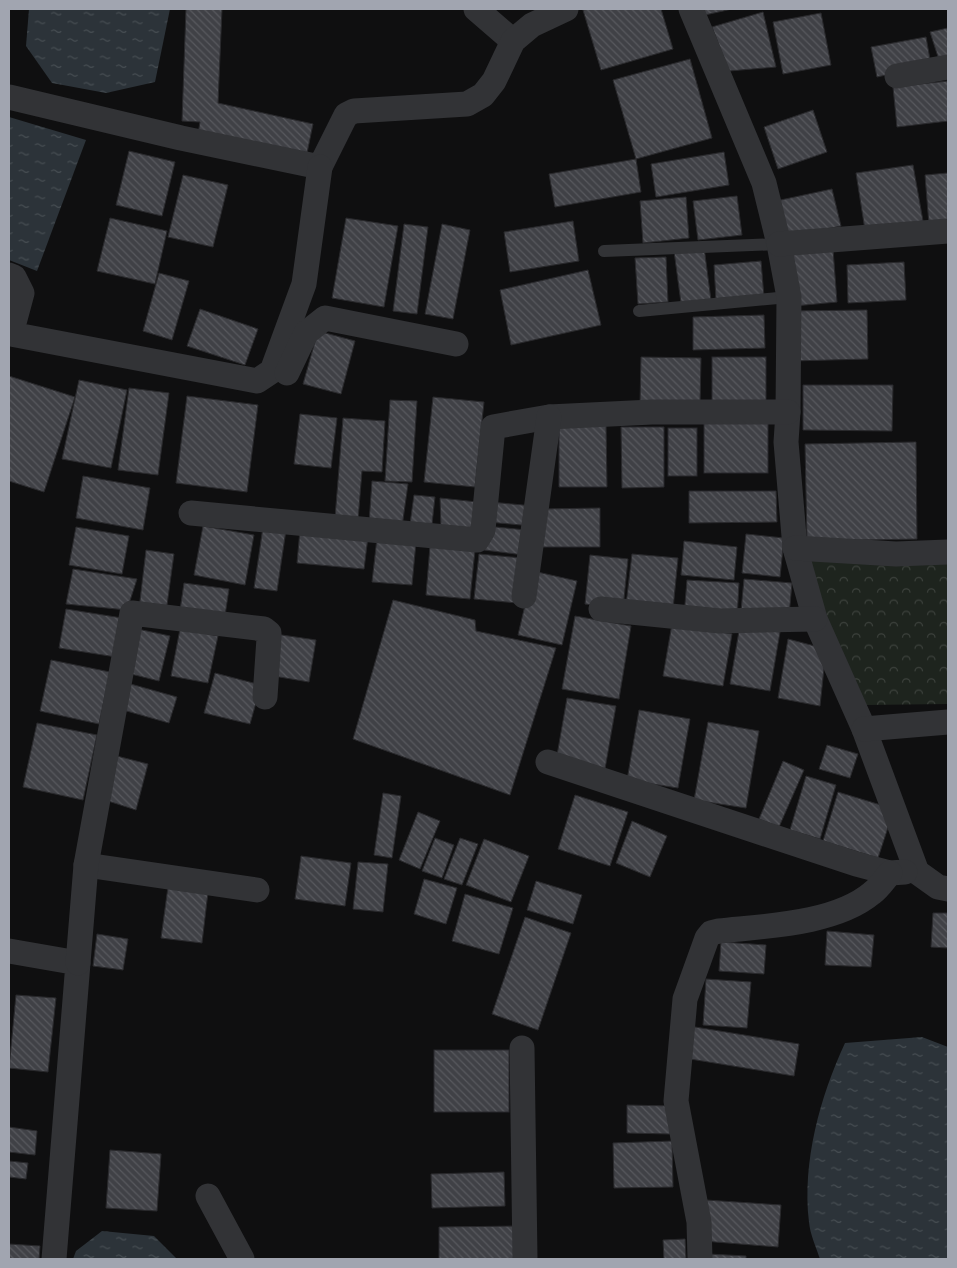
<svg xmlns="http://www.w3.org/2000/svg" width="957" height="1268" font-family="'PT Sans',sans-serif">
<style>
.park{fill:url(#park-crowns)}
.water{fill:url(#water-ripples)}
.building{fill:url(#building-back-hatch);stroke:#29292c}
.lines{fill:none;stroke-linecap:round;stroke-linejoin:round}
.service{stroke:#323336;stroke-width:12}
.minor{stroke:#323336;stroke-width:25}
</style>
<defs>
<pattern id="park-crowns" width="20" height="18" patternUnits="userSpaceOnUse" patternTransform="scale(1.25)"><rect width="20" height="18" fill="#1e241e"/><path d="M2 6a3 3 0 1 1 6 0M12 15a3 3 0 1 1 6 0" fill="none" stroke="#3c413c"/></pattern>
<pattern id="water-ripples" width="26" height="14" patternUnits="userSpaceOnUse" patternTransform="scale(1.25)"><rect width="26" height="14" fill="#2c3339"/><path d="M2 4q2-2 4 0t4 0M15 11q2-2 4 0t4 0" fill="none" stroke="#474e53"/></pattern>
<pattern id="building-back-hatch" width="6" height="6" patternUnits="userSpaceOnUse" patternTransform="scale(1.25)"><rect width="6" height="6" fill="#404146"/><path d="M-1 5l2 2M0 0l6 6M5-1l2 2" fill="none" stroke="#58595e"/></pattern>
</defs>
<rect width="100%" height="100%" fill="#0f0f10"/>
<path class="park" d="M 808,556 L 948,557 L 948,704 L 866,705 L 819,600 Z"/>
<g class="water">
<path d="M 29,9 L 170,9 L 155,82 L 106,93 L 52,83 L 26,46 Z"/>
<path d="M 9,117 L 86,140 L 37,271 L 9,260 Z"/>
<path d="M 922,1037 L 948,1047 L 948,1259 L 820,1259 C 816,1247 810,1234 809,1222 C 802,1162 820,1097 845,1043 Z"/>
<path d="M 102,1231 L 154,1236 L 177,1259 L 73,1259 L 76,1251 Z"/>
</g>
<g class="building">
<path d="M 186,9 L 222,9 L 218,103 L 313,124 L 306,158 L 198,134 L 200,122 L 182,121 Z"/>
<path d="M 589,9 L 661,9 L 673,49 L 601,70 L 583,10 Z"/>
<path d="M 694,9 L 732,9 L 696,17 Z"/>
<path d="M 763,12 L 776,67 L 729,71 L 712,27 Z"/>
<path d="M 821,13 L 831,65 L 783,74 L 773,22 Z"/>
<path d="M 948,28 L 948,60 L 939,60 L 930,32 Z"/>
<path d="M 926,37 L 931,65 L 877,77 L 871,47 Z"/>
<path d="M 690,59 L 712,138 L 636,159 L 613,80 Z"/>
<path d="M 948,81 L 948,121 L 897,127 L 893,87 Z"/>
<path d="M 813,110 L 827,152 L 778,169 L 764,127 Z"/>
<path d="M 129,151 L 175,162 L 162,216 L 116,205 Z"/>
<path d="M 724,152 L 729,185 L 656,197 L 651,164 Z"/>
<path d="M 636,159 L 641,192 L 555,207 L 549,174 Z"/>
<path d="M 913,165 L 923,221 L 865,230 L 856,173 Z"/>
<path d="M 948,173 L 948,223 L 929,225 L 925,175 Z"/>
<path d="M 183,175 L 228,185 L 213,247 L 168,237 Z"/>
<path d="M 832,189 L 841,226 L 783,238 L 776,201 Z"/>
<path d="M 737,196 L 742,235 L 698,240 L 693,201 Z"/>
<path d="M 686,197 L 689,238 L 643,243 L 640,201 Z"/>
<path d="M 110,218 L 167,231 L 155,284 L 97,271 Z"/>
<path d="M 346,218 L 398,226 L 384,307 L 332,298 Z"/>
<path d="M 573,221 L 579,261 L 510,272 L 504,232 Z"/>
<path d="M 404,224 L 428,227 L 417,314 L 393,311 Z"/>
<path d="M 442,224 L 470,230 L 453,319 L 425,314 Z"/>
<path d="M 704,247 L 711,300 L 681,303 L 674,251 Z"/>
<path d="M 833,249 L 837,302 L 794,306 L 790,252 Z"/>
<path d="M 666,257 L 668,302 L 638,304 L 635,258 Z"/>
<path d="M 761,261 L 764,297 L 716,300 L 714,265 Z"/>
<path d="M 904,262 L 906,300 L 848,303 L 847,265 Z"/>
<path d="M 588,270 L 601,325 L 511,345 L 500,290 Z"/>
<path d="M 159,273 L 189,281 L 172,340 L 143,331 Z"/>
<path d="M 200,309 L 258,329 L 245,365 L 187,346 Z"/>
<path d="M 867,310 L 868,359 L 791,361 L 790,311 Z"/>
<path d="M 764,315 L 765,348 L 693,350 L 693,317 Z"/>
<path d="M 318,331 L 355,341 L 341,394 L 303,384 Z"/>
<path d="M 641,357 L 701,358 L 700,404 L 640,404 Z"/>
<rect x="712" y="357" width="54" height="48"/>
<path d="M 9,376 L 75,397 L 44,492 L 9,481 Z"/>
<path d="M 79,380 L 127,390 L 111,468 L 62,459 Z"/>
<path d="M 803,385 L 893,385 L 892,431 L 803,430 Z"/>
<path d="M 129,388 L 169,393 L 158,475 L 118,470 Z"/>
<path d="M 187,396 L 258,405 L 247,492 L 176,483 Z"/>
<path d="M 433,397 L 484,402 L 475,487 L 424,482 Z"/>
<path d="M 390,400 L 417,401 L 412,482 L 385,481 Z"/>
<path d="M 300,414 L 337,418 L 331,468 L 294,464 Z"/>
<path d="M 343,418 L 385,421 L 382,472 L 362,471 L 358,520 L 335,518 Z"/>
<rect x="704" y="423" width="64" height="50"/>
<path d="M 559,425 L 606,425 L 607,487 L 559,487 Z"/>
<path d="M 621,427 L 664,427 L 664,487 L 622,488 Z"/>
<rect x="668" y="428" width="29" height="48"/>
<path d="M 916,442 L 917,539 L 807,541 L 805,444 Z"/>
<path d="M 83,476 L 150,488 L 143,530 L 76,518 Z"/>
<path d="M 372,481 L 408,484 L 402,527 L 369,523 Z"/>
<path d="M 689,491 L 776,491 L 777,522 L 689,523 Z"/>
<path d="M 414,495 L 435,497 L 432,524 L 410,524 Z"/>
<path d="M 440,498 L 477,502 L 472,530 L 441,527 Z"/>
<path d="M 490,502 L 534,506 L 532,526 L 488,522 Z"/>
<path d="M 600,508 L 600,547 L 542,547 L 542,509 Z"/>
<path d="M 203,526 L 254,535 L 245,585 L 194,575 Z"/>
<path d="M 486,526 L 526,530 L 524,555 L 484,550 Z"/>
<path d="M 76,527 L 129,536 L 122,574 L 69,565 Z"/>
<path d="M 263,527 L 286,530 L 277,591 L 254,588 Z"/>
<path d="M 300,530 L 368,537 L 364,569 L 297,563 Z"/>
<path d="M 746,534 L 784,538 L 780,577 L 742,573 Z"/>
<path d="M 377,538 L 416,542 L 412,585 L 372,582 Z"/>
<path d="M 684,541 L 737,547 L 734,580 L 681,575 Z"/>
<path d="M 430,546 L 475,550 L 470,599 L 426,595 Z"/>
<path d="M 146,550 L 174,554 L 166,612 L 139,609 Z"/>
<path d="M 479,554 L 522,558 L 517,603 L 474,599 Z"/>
<path d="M 632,554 L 678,558 L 673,609 L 626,605 Z"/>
<path d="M 590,555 L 628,559 L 623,608 L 585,604 Z"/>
<path d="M 73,569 L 137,579 L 127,610 L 66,604 Z"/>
<path d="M 533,571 L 577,581 L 562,645 L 518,635 Z"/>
<path d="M 744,579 L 792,583 L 789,615 L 741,611 Z"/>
<path d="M 687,580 L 739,583 L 737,619 L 684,616 Z"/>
<path d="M 184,583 L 229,589 L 224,622 L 179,617 Z"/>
<path d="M 393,600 L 475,620 L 476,631 L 556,648 L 510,795 L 353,739 Z"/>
<path d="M 66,609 L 122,618 L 116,657 L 59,648 Z"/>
<path d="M 575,616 L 631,626 L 619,699 L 562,689 Z"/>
<path d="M 672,624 L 732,634 L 723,686 L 663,676 Z"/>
<path d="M 740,625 L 780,632 L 770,691 L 730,684 Z"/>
<path d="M 133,628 L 170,636 L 159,681 L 123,672 Z"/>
<path d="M 180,629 L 218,636 L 208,683 L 171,676 Z"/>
<path d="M 275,634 L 316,640 L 309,682 L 268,675 Z"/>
<path d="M 788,639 L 826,649 L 820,706 L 778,698 Z"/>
<path d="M 51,660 L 110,672 L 99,724 L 40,711 Z"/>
<path d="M 215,673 L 261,685 L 250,724 L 204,713 Z"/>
<path d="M 120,681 L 177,697 L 169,723 L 116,708 Z"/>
<path d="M 567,698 L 616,706 L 605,769 L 556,761 Z"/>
<path d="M 639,710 L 690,719 L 678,788 L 627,780 Z"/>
<path d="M 708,722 L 759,731 L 746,808 L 694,800 Z"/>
<path d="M 37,723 L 97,735 L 83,800 L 23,787 Z"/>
<path d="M 827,745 L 858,754 L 850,778 L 819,769 Z"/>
<path d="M 109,754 L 148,764 L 136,810 L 102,799 Z"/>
<path d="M 783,761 L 804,770 L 779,827 L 759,819 Z"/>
<path d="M 806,776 L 836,785 L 820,839 L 790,830 Z"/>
<path d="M 838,792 L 894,809 L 878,858 L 823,841 Z"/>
<path d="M 383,793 L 401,796 L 392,858 L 374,855 Z"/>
<path d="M 575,795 L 628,812 L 610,866 L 558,849 Z"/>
<path d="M 418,812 L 440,821 L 420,869 L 399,860 Z"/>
<path d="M 632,821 L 667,836 L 650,877 L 616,863 Z"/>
<path d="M 435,838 L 454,845 L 442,878 L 422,871 Z"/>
<path d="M 460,838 L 478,844 L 462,885 L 444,879 Z"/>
<path d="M 484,839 L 529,856 L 511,902 L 466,885 Z"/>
<path d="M 301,856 L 351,863 L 345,906 L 295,899 Z"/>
<path d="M 358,862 L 388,864 L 383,912 L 353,909 Z"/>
<path d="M 424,879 L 457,888 L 446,924 L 414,914 Z"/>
<path d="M 536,881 L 582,895 L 573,924 L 527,910 Z"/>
<path d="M 168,887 L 208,892 L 202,943 L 161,938 Z"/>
<path d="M 465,894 L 513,908 L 499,954 L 452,941 Z"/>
<path d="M 933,913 L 948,913 L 948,948 L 931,947 Z"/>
<path d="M 525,917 L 571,933 L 538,1030 L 492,1014 Z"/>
<path d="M 827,931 L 874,935 L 871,967 L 825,965 Z"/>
<path d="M 97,934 L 128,939 L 123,970 L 93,966 Z"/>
<path d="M 721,942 L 766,945 L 764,974 L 719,971 Z"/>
<path d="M 706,979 L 751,982 L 747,1028 L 703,1025 Z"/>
<path d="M 16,995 L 56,998 L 48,1072 L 9,1068 Z"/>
<path d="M 689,1026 L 799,1044 L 794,1076 L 684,1058 Z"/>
<rect x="434" y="1050" width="75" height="62"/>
<path d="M 627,1105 L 670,1106 L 670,1134 L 627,1133 Z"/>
<path d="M 9,1127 L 37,1131 L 35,1155 L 9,1152 Z"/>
<path d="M 672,1141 L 673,1187 L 614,1188 L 613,1143 Z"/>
<path d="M 110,1150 L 161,1154 L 157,1211 L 106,1208 Z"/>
<path d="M 9,1161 L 28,1163 L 26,1179 L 9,1177 Z"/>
<path d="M 504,1172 L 505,1206 L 432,1208 L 431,1174 Z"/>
<path d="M 706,1200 L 781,1205 L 778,1247 L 703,1241 Z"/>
<path d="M 519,1226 L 519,1259 L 439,1259 L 439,1227 Z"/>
<path d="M 685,1239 L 686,1259 L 664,1259 L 663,1240 Z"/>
<path d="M 9,1244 L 40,1246 L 39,1259 L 9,1259 Z"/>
<path d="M 708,1254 L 746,1256 L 746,1259 L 708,1259 Z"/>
</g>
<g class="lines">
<g class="service">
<path d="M 604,251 L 779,244"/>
<path d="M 639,311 L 789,297"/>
</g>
<g class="minor">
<path d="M 476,9 L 513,41"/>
<path d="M 691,9 L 764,183 L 779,244 L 789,297 L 788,412 L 786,442 L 795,548 L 815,619 L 864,729 L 917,872 L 938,887 L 948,889"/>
<path d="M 897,76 L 948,67"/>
<path d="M 9,97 L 181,138 L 320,167 L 346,115 L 354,111 L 467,104 L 483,95 L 494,81 L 513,41 L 532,25 L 566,9"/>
<path d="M 779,244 L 948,231"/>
<path d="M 9,275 L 14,277 L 22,293 L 11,334 L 257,381 L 272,371 L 304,284 L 320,167"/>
<path d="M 287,373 L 306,333 L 325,318 L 456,344"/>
<path d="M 191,513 L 477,540 L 483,530 L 493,427 L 549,417 L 652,412 L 788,412"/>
<path d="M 795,548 L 896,554 L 948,552"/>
<path d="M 524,596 L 549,417"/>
<path d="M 601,609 L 720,621 L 815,619"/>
<path d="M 864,729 L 948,722"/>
<path d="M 548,762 L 856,864 L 890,873 L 905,872"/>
<path d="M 86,865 L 257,890"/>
<path d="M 9,951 L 78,963 L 54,1259"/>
<path d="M 78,963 L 86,865 L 132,613 L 264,629 L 269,633 L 269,638 L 265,697"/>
<path d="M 522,1048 L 525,1259"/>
<path d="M 208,1196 L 242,1259"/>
<path d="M 700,1259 L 699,1222 L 676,1101 L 685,999 L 707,938 L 711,933 L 719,931 C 765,926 835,924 872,893 C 879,888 884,880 890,873"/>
</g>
</g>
<rect width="957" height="1268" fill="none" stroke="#a1a5b0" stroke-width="20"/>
</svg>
